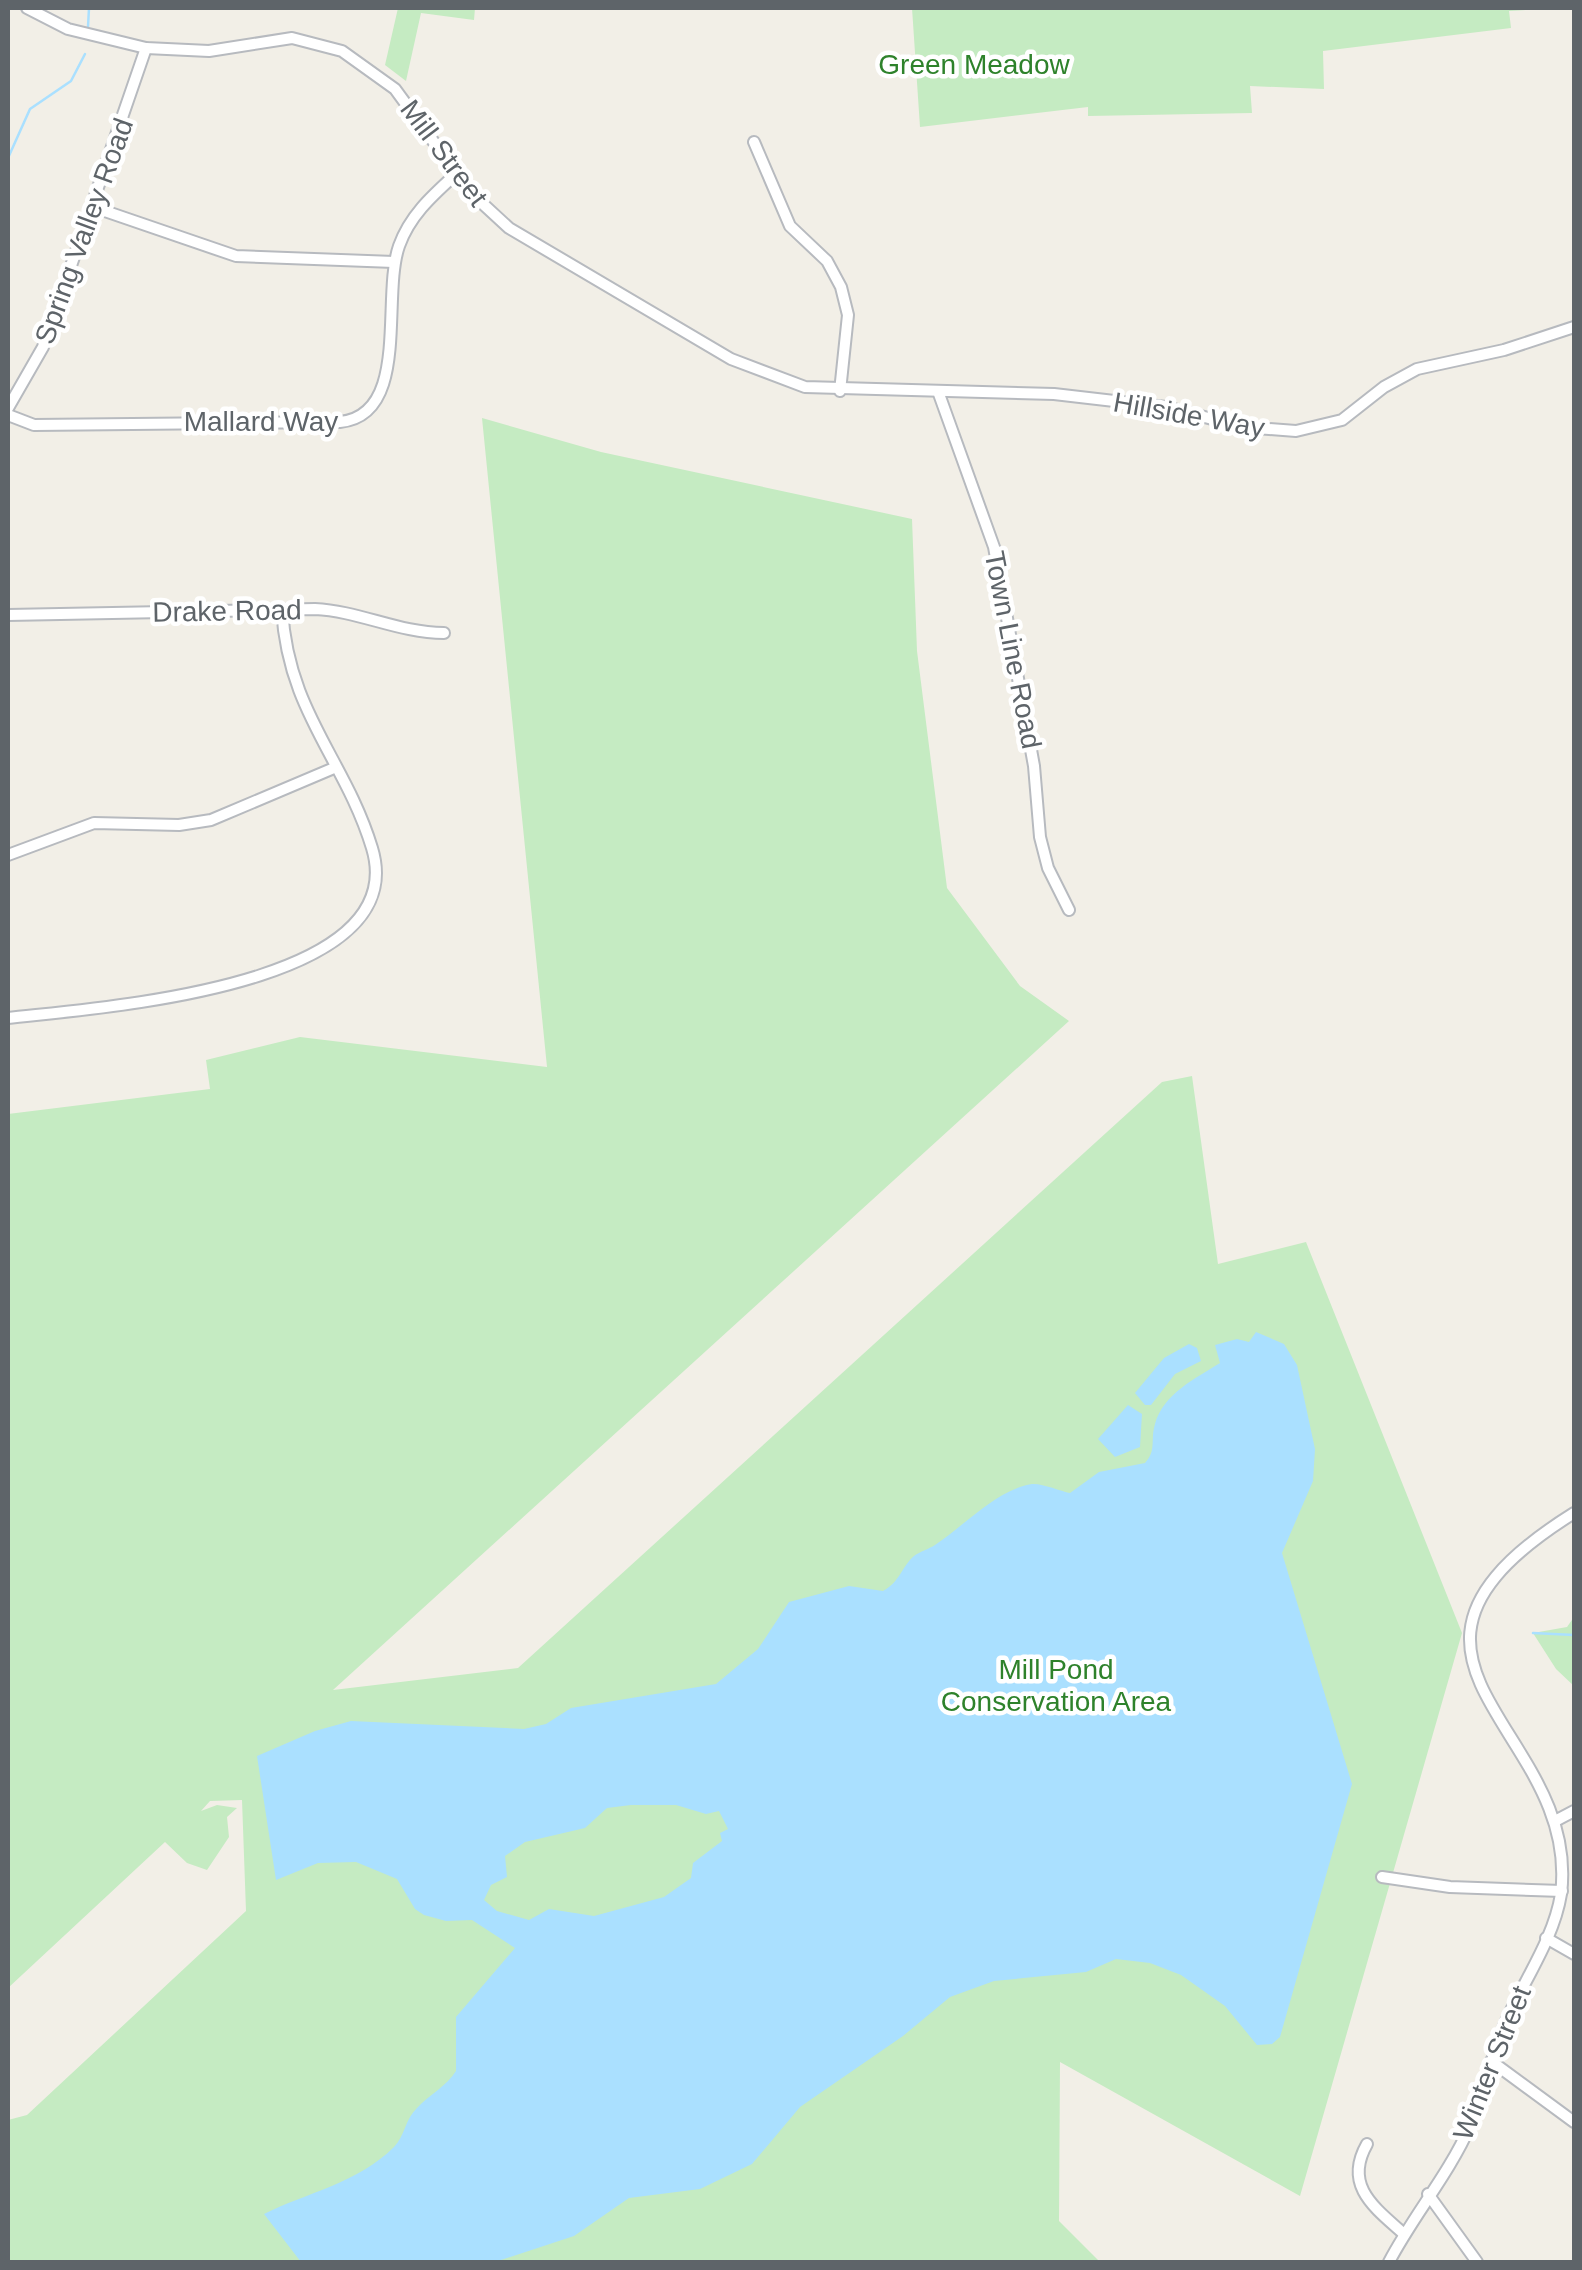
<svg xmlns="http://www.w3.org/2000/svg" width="1582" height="2270" font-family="Helvetica,sans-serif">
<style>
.green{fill:#c5ebc2}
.water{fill:#aae0ff;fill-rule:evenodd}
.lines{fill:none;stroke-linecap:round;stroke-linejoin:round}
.stream{stroke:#aae0ff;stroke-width:2.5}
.minor-casing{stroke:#b7babf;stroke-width:14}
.minor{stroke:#fff;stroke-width:10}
.labels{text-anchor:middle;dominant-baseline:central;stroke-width:9;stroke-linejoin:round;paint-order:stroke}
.park-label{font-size:28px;fill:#2e822b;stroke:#fff}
.street-label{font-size:28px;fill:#5e6469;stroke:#fff}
</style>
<rect width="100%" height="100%" fill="#f2efe7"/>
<g class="green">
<path d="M 398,8 L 475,8 L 474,20 L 421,13 L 406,81 L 385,65 Z"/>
<path d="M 912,8 L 1556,8 L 1509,11 L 1511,28 L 1323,51 L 1324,89 L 1250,86 L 1252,113 L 1088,116 L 1088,107 L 920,127 Z"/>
<path d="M 482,418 L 601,452 L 912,519 L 917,651 L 947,888 L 1020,986 L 1069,1021 L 333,1690 L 518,1668 L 1162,1082 L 1192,1076 L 1218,1264 L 1306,1242 L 1462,1633 L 1300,2196 L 1060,2062 L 1059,2221 L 1100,2262 L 8,2262 L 8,2120 L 27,2115 L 246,1911 L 242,1800 L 210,1801 L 201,1811 L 217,1805 L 237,1808 L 227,1817 L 229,1837 L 207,1870 L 187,1863 L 165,1842 L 8,1988 L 8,1114 L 210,1089 L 206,1060 L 300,1037 L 547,1067 Z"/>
<path d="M 1574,1617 L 1574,1686 L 1556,1669 L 1533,1633 L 1567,1627 Z"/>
</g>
<g class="water">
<path d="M 1256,1332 L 1284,1344 L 1297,1365 L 1315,1449 L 1313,1481 L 1282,1553 L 1352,1784 L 1280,2037 L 1272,2044 L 1257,2045 L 1225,2006 L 1181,1975 L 1150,1963 L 1116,1959 L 1086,1972 L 994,1981 L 950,1997 L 903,2036 L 800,2107 L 752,2164 L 700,2189 L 629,2198 L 574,2236 L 495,2262 L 301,2262 L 264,2214 C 306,2193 358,2183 394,2147 C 405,2136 405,2119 417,2108 C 429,2095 447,2086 456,2071 L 456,2017 L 515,1948 L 472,1920 L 446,1921 L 424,1915 L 415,1909 L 397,1879 L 356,1862 L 318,1863 L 276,1880 L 257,1756 L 315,1731 L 351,1721 L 524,1729 L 546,1724 L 571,1708 L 716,1684 L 758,1649 L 789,1602 L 849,1586 L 883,1591 C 900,1582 902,1566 914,1556 C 919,1552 929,1549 935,1545 C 964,1526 997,1489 1032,1484 C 1042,1483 1060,1491 1070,1493 L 1099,1472 L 1145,1463 C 1157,1450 1150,1440 1155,1424 C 1163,1394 1196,1378 1220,1363 L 1215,1345 L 1237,1339 L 1249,1342 ZM 631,1805 L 676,1805 L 706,1814 L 719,1811 L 728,1829 L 720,1833 L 722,1841 L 693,1863 L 691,1878 L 664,1897 L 594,1916 L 549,1909 L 529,1920 L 497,1911 L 484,1900 L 491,1885 L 507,1877 L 505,1856 L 525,1842 L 585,1828 L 607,1808 Z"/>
<path d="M 1189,1344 L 1197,1348 L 1201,1361 L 1175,1374 L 1151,1405 L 1145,1405 L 1135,1393 L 1164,1358 Z"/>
<path d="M 1128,1405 L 1142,1414 L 1140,1447 L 1115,1457 L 1098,1439 Z"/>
</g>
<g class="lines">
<g class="stream">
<path d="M 88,27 L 89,8"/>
<path d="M 8,158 L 30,109 L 71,81 L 85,54"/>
<path d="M 1533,1633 L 1574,1635"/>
</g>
<defs>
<g id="minor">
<path d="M 27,8 L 68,29 L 146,48 L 209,51 L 292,38 L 342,51 L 395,89 L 471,193 L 509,228 L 731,359 L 805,387 L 1054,394 L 1166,407 L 1243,427 L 1296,431 L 1342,420 L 1384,387 L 1417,369 L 1504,350 L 1574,327"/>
<path d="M 754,142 L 790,226 L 827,261 L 841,287 L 848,315 L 840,391"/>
<path d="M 93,207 L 236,256 L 394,262"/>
<path d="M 939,394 L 994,547 L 1034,766 L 1040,837 L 1048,868 L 1069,910"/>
<path d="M 8,408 L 43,347 L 146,48"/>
<path d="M 8,415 L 34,425 L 340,422 C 411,415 381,298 399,246 C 410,215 433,195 456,174"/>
<path d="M 8,615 L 315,609 C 359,611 399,633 444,633"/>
<path d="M 8,855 L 94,823 L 179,825 L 211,820 L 334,768"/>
<path d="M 8,1018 C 91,1008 415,989 372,848 C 345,759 288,713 282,609"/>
<path d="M 1555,1821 L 1574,1811"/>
<path d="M 1382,1877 L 1450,1887 L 1562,1891"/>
<path d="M 1546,1938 L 1574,1954"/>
<path d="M 1491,2061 L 1574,2122"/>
<path d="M 1367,2144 C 1343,2186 1375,2208 1404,2234"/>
<path d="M 1428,2194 L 1477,2262"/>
<path d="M 1389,2262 C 1413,2216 1449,2174 1470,2126 C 1486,2092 1491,2053 1507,2019 C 1525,1979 1554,1938 1561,1894 C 1582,1727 1337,1661 1574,1513"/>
</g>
</defs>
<use href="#minor" class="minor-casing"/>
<use href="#minor" class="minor"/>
</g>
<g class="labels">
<g class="park-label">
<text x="974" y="64">Green Meadow</text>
<text x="1056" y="1669">Mill Pond<tspan x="1056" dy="32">Conservation Area</tspan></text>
</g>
<g class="street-label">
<text transform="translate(444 153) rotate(53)">Mill Street</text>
<text transform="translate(84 231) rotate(-70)">Spring Valley Road</text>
<text transform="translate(1189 415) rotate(10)">Hillside Way</text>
<text x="261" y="421">Mallard Way</text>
<text transform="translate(227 611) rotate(-1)">Drake Road</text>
<text transform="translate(1013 650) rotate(79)">Town Line Road</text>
<text transform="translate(1492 2063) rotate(-68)">Winter Street</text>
</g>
</g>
<rect width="1582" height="2270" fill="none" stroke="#5e6469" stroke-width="20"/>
</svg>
